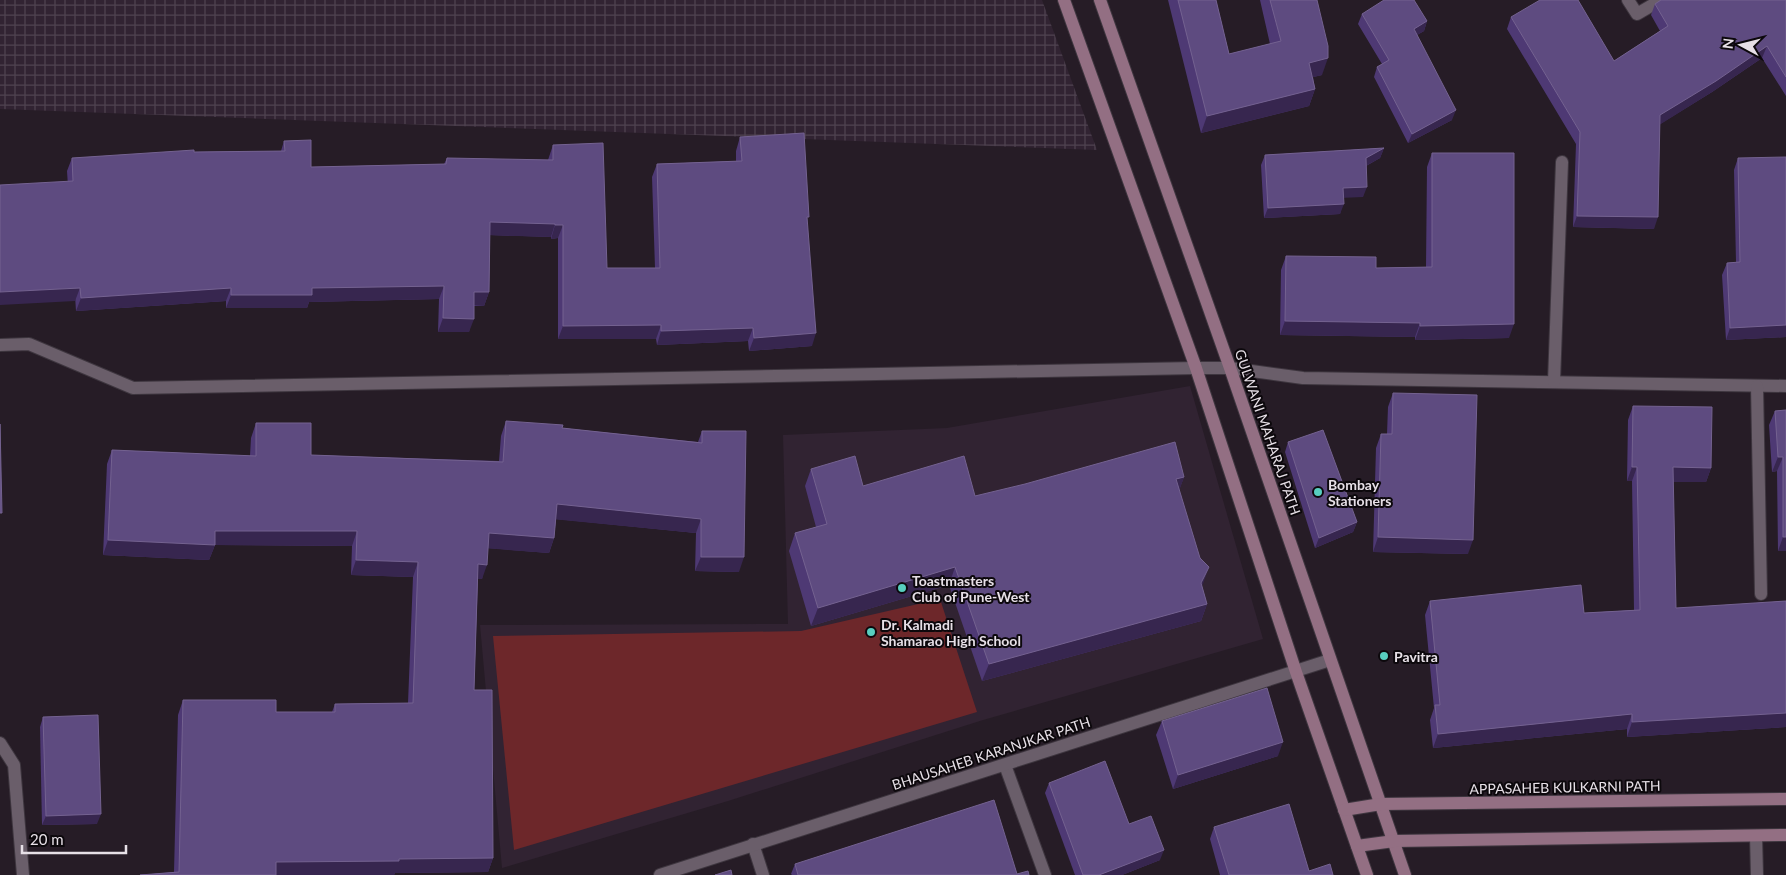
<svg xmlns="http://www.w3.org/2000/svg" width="1786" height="875" font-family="Lato,sans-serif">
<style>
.built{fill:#312332}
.industrial{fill:url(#industrial-grid)}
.green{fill:#6d272a}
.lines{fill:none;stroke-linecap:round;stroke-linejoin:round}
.street-casing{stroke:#3e363f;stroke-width:14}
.secondary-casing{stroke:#3e363f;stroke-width:14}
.street{stroke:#6a5e6a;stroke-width:12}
.secondary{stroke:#936f83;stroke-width:12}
.wall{fill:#4e3974}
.shaded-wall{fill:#37264f}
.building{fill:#5e4b80;stroke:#746290}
.poi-dot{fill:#58cebf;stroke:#0c080c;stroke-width:2}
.labels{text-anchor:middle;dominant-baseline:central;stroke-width:4;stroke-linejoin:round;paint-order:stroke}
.street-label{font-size:14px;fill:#e7e0e7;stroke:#0c080c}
.poi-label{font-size:14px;font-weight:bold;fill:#e7e0e7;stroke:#0c080c;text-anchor:start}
</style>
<defs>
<pattern id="industrial-grid" width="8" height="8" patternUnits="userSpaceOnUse" patternTransform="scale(1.25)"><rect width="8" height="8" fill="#312332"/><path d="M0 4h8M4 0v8" fill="none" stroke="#4f4350"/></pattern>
</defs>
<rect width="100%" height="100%" fill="#261c26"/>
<path class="built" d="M 1190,386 L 1263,639 L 983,720 L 728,801 L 502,868 L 480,625 L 788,624 L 783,435 L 947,428 Z"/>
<path class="industrial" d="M 0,0 L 1042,0 L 1097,150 L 0,109 Z"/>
<path class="green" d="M 940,599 L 977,712 L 514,850 L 493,636 L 801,631 Z"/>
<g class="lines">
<defs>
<g id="street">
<path d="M 1628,0 L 1637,14 L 1661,0"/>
<path d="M 0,345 L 29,344 L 133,388 L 1196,368 L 1230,368 L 1303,378 L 1786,386"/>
<path d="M 1554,382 L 1562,162"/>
<path d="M 1757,386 L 1761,594"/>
<path d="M 0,743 L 14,765 L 23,875"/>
<path d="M 1005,765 L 1045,875"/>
<path d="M 1756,836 L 1757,875"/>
<path d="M 753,844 L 763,875"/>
<path d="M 660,875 L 1330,660"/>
</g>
<g id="secondary">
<path d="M 1064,0 L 1196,368 L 1296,672 L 1367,875"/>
<path d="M 1100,0 L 1230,368 L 1405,875"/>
<path d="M 1344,810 L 1381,804 L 1786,799"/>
<path d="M 1357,846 L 1394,841 L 1786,835"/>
</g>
</defs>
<use href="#street" class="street-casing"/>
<use href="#secondary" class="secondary-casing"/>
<use href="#street" class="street"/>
<use href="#secondary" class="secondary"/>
</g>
<g class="wall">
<path d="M 1168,0 L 1216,0 L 1229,54 L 1270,44 L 1260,0 L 1317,0 L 1322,75 L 1313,77 L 1315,89 L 1309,106 L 1201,133 Z"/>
<path d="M 1786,0 L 1786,96 L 1762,58 L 1712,92 L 1660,124 L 1654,229 L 1573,227 L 1576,144 L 1507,29 L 1511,17 L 1614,61 L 1660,31 L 1651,15 L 1655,4 Z"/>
<path d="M 1362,14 L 1427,21 L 1424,31 L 1417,35 L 1452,120 L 1408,143 L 1374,77 L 1377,67 L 1382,64 L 1358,24 Z"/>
<path d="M 740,137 L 807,221 L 812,346 L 749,351 L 748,341 L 657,345 L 656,339 L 558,339 L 558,238 L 551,239 L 551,237 L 490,235 L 489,292 L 484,306 L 474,306 L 469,332 L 438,332 L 439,299 L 309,302 L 307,308 L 226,308 L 226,301 L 76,311 L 67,171 L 72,158 L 194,152 L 281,151 L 284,141 L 311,167 L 444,164 L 447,158 L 548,160 L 553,145 L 607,268 L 655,268 L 652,177 L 657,164 L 736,161 L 736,151 Z"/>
<path d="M 1384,148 L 1380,158 L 1366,166 L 1363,197 L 1344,197 L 1340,214 L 1264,218 L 1261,165 L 1265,155 Z"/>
<path d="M 1432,153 L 1509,338 L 1415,340 L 1415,337 L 1280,335 L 1281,270 L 1286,256 L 1376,268 L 1426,267 L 1427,167 Z"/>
<path d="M 1738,158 L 1786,337 L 1726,340 L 1722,275 L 1727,263 L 1736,262 L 1734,170 Z"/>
<path d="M 1393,393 L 1468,554 L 1373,552 L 1376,448 L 1381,434 L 1387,434 L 1388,407 Z"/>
<path d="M 1633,406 L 1711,468 L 1706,482 L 1673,482 L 1676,608 L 1786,601 L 1786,727 L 1627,737 L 1627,729 L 1433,748 L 1430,720 L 1434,708 L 1425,615 L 1430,601 L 1584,613 L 1634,610 L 1632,481 L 1627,481 L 1628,420 Z"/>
<path d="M 1786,410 L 1786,551 L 1778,551 L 1777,471 L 1772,472 L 1769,425 L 1775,411 Z"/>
<path d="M 506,421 L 562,428 L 698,442 L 702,431 L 739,572 L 695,571 L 696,533 L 556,519 L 554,538 L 549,553 L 488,548 L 482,579 L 478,579 L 474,690 L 493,858 L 488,872 L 395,873 L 394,875 L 140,875 L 174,872 L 178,715 L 183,700 L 276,712 L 332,712 L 335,704 L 408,703 L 413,577 L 351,575 L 352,546 L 215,545 L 209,560 L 103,555 L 107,464 L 112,450 L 250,456 L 251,438 L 256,423 L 311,455 L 499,461 L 501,436 Z"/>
<path d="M 1288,442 L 1357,522 L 1353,532 L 1315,548 L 1285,452 Z"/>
<path d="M 811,469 L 863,486 L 975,496 L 1184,477 L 1179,490 L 1202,586 L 1207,604 L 1201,621 L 982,681 L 949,585 L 811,626 L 789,551 L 795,533 L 816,527 L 805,486 Z"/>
<path d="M 43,717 L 97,824 L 42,825 L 40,727 Z"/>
<path d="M 1162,721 L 1278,756 L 1173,789 L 1156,735 Z"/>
<path d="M 1049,783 L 1129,824 L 1160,860 L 1122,875 L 1075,875 L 1045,793 Z"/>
<path d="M 1214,827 L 1309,871 L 1333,875 L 1220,875 L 1210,839 Z"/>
<path d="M 795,864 L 1017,874 L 1029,875 L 792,875 L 791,874 Z"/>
</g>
<g class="shaded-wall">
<path d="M 1427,21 L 1424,31 L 1410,39 L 1414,29 Z"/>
<path d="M 1767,46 L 1762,58 L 1712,92 L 1656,127 L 1660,115 Z"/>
<path d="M 1328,58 L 1322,75 L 1302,80 L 1309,63 Z"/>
<path d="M 1315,89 L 1309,106 L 1201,133 L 1207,116 Z"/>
<path d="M 1456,110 L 1452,120 L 1408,143 L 1412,134 Z"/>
<path d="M 1384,148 L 1380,158 L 1362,168 L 1366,158 Z"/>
<path d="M 1367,187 L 1363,197 L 1340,198 L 1343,188 Z"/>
<path d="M 1344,204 L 1340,214 L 1264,218 L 1268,208 Z"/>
<path d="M 1577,216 L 1658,217 L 1654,229 L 1573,227 Z"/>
<path d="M 490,222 L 555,224 L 551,237 L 485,235 Z"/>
<path d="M 555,225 L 563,225 L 558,238 L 551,239 Z"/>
<path d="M 444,286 L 439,299 L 309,302 L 307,308 L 226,308 L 231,295 L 312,288 Z"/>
<path d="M 80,288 L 75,301 L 0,305 L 0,292 Z"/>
<path d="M 231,288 L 226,301 L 76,311 L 81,298 Z"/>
<path d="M 474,292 L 489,292 L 484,306 L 469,305 Z"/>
<path d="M 443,318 L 474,319 L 469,332 L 438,332 Z"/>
<path d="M 1285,321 L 1420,323 L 1415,337 L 1280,335 Z"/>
<path d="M 1514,324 L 1509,338 L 1415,340 L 1420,326 Z"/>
<path d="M 661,325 L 656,339 L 558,339 L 563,326 Z"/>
<path d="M 1786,325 L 1786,337 L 1726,340 L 1730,328 Z"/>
<path d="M 753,328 L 748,341 L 657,345 L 661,331 Z"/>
<path d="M 816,333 L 812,346 L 749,351 L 754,338 Z"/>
<path d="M 1778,457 L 1783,457 L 1777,471 L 1772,472 Z"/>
<path d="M 1632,467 L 1637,467 L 1632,481 L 1627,481 Z"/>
<path d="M 1673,467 L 1711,468 L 1706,482 L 1667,482 Z"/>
<path d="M 1184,477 L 1178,494 L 1176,479 Z"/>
<path d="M 557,504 L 701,519 L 696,533 L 552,519 Z"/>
<path d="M 1357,522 L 1353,532 L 1315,548 L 1319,538 Z"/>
<path d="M 215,531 L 357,531 L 352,546 L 215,545 L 209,560 L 103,555 L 108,540 Z"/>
<path d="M 489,533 L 554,538 L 549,553 L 483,548 Z"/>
<path d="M 1378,537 L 1473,540 L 1468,554 L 1373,552 Z"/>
<path d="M 1783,537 L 1786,537 L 1786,551 L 1778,551 Z"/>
<path d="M 701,557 L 744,557 L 739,572 L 695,571 Z"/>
<path d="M 356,560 L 418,562 L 413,577 L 351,575 Z"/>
<path d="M 478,564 L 487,565 L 482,579 L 473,579 Z"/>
<path d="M 955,567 L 949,585 L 811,626 L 818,608 Z"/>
<path d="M 1209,567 L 1203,584 L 1195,600 L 1201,583 Z"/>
<path d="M 1207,604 L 1201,621 L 982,681 L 989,664 Z"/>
<path d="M 1786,713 L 1786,727 L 1627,737 L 1632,722 Z"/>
<path d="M 1632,714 L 1627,729 L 1433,748 L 1438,734 Z"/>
<path d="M 1283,742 L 1278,756 L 1173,789 L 1178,775 Z"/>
<path d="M 101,814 L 97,824 L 42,825 L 46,816 Z"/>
<path d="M 1164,850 L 1160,860 L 1122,875 L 1099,875 Z"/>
<path d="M 493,858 L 488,872 L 395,873 L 394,875 L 271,875 L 276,862 L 399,859 Z"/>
</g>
<g class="building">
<path d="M 1178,0 L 1216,0 L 1229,54 L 1281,41 L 1270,0 L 1317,0 L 1328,46 L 1328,58 L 1309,63 L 1315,89 L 1207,116 Z"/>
<path d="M 1384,0 L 1414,0 L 1427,21 L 1414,29 L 1456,110 L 1412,134 L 1377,67 L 1389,60 L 1362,14 Z"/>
<path d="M 1540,0 L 1578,0 L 1614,61 L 1668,26 L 1655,4 L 1661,0 L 1786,0 L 1786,77 L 1767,46 L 1716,81 L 1660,115 L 1658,217 L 1577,216 L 1580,132 L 1511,17 Z"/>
<path d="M 804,133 L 809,217 L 807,217 L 816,333 L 754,338 L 753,328 L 661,331 L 661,325 L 563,326 L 563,225 L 555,225 L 555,224 L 490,222 L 489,292 L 474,292 L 474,319 L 443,318 L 444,286 L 312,288 L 312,295 L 231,295 L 231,288 L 81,298 L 80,288 L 0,292 L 0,185 L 73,181 L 72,158 L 194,150 L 194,152 L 285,151 L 284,141 L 311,140 L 311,167 L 446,164 L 447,158 L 553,160 L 553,145 L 603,143 L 607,268 L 660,268 L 657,164 L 742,161 L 740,137 Z"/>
<path d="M 1384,148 L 1366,158 L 1367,187 L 1343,188 L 1344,204 L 1268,208 L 1265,155 Z"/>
<path d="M 1432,153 L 1514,153 L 1514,324 L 1420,326 L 1420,323 L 1285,321 L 1286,256 L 1376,257 L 1376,268 L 1432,267 Z"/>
<path d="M 1786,157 L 1786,325 L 1730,328 L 1727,263 L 1740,262 L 1738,158 Z"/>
<path d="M 1393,393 L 1477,395 L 1473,540 L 1378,537 L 1381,434 L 1392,434 Z"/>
<path d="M 1633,406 L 1712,407 L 1711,468 L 1673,467 L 1676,608 L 1786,601 L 1786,713 L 1632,722 L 1632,714 L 1438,734 L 1435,705 L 1440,705 L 1430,601 L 1581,585 L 1584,613 L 1640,610 L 1637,467 L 1632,467 Z"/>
<path d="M 1786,410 L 1786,537 L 1783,537 L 1783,457 L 1778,457 L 1775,411 Z"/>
<path d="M 506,421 L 563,425 L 562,428 L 702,443 L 702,431 L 746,431 L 744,557 L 701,557 L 701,519 L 557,504 L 554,538 L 489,533 L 487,565 L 478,564 L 474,690 L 492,690 L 493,858 L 399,859 L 399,861 L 276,862 L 276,875 L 140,875 L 179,872 L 183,700 L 276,700 L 276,712 L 335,712 L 335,704 L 413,703 L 418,562 L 356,560 L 357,531 L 215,531 L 215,545 L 108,540 L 112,450 L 256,456 L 256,423 L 311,423 L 311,455 L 503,462 Z"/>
<path d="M 0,424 L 2,513 L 0,513 Z"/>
<path d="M 1323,430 L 1357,522 L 1319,538 L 1288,442 Z"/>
<path d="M 1175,442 L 1184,477 L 1176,479 L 1200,558 L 1209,567 L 1201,583 L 1207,604 L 989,664 L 955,567 L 818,608 L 795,533 L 827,524 L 811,469 L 855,456 L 863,486 L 964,456 L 975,496 L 1025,484 Z"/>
<path d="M 1267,688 L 1283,742 L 1178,775 L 1162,721 Z"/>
<path d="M 98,715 L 101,814 L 46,816 L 43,717 Z"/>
<path d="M 1105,761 L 1129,824 L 1151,816 L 1164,850 L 1099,875 L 1083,875 L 1049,783 Z"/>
<path d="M 994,800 L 1017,874 L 1028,871 L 1029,875 L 798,875 L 795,864 Z"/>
<path d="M 1289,804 L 1309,871 L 1330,864 L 1333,875 L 1229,875 L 1214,827 Z"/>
<path d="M 731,870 L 732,875 L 715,875 Z"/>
</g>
<g class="poi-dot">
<circle cx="1318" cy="492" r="5"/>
<circle cx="902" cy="588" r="5"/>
<circle cx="871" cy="632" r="5"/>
<circle cx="1384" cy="656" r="5"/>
</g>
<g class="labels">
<g class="street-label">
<text transform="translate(1268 432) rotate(71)">GULWANI MAHARAJ PATH</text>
<text transform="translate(991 753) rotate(-18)">BHAUSAHEB KARANJKAR PATH</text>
<text transform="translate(1565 787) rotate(-1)">APPASAHEB KULKARNI PATH</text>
</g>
<g class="poi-label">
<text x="1328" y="484">Bombay<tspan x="1328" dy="16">Stationers</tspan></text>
<text x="912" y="580">Toastmasters<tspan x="912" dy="16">Club of Pune-West</tspan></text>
<text x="881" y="624">Dr. Kalmadi<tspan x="881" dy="16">Shamarao High School</tspan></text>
<text x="1394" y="656">Pavitra</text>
</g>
</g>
<g transform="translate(1741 45) rotate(277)" stroke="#0c080c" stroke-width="4" paint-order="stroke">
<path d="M0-4L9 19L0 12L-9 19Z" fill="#e7e0e7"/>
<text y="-8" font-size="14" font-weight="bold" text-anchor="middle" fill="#e7e0e7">N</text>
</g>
<path d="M22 845v8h104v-8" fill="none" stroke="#e7e0e7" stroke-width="2.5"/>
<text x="30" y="845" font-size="15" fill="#e7e0e7" stroke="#0c080c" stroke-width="4" paint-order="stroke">20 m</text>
</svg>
